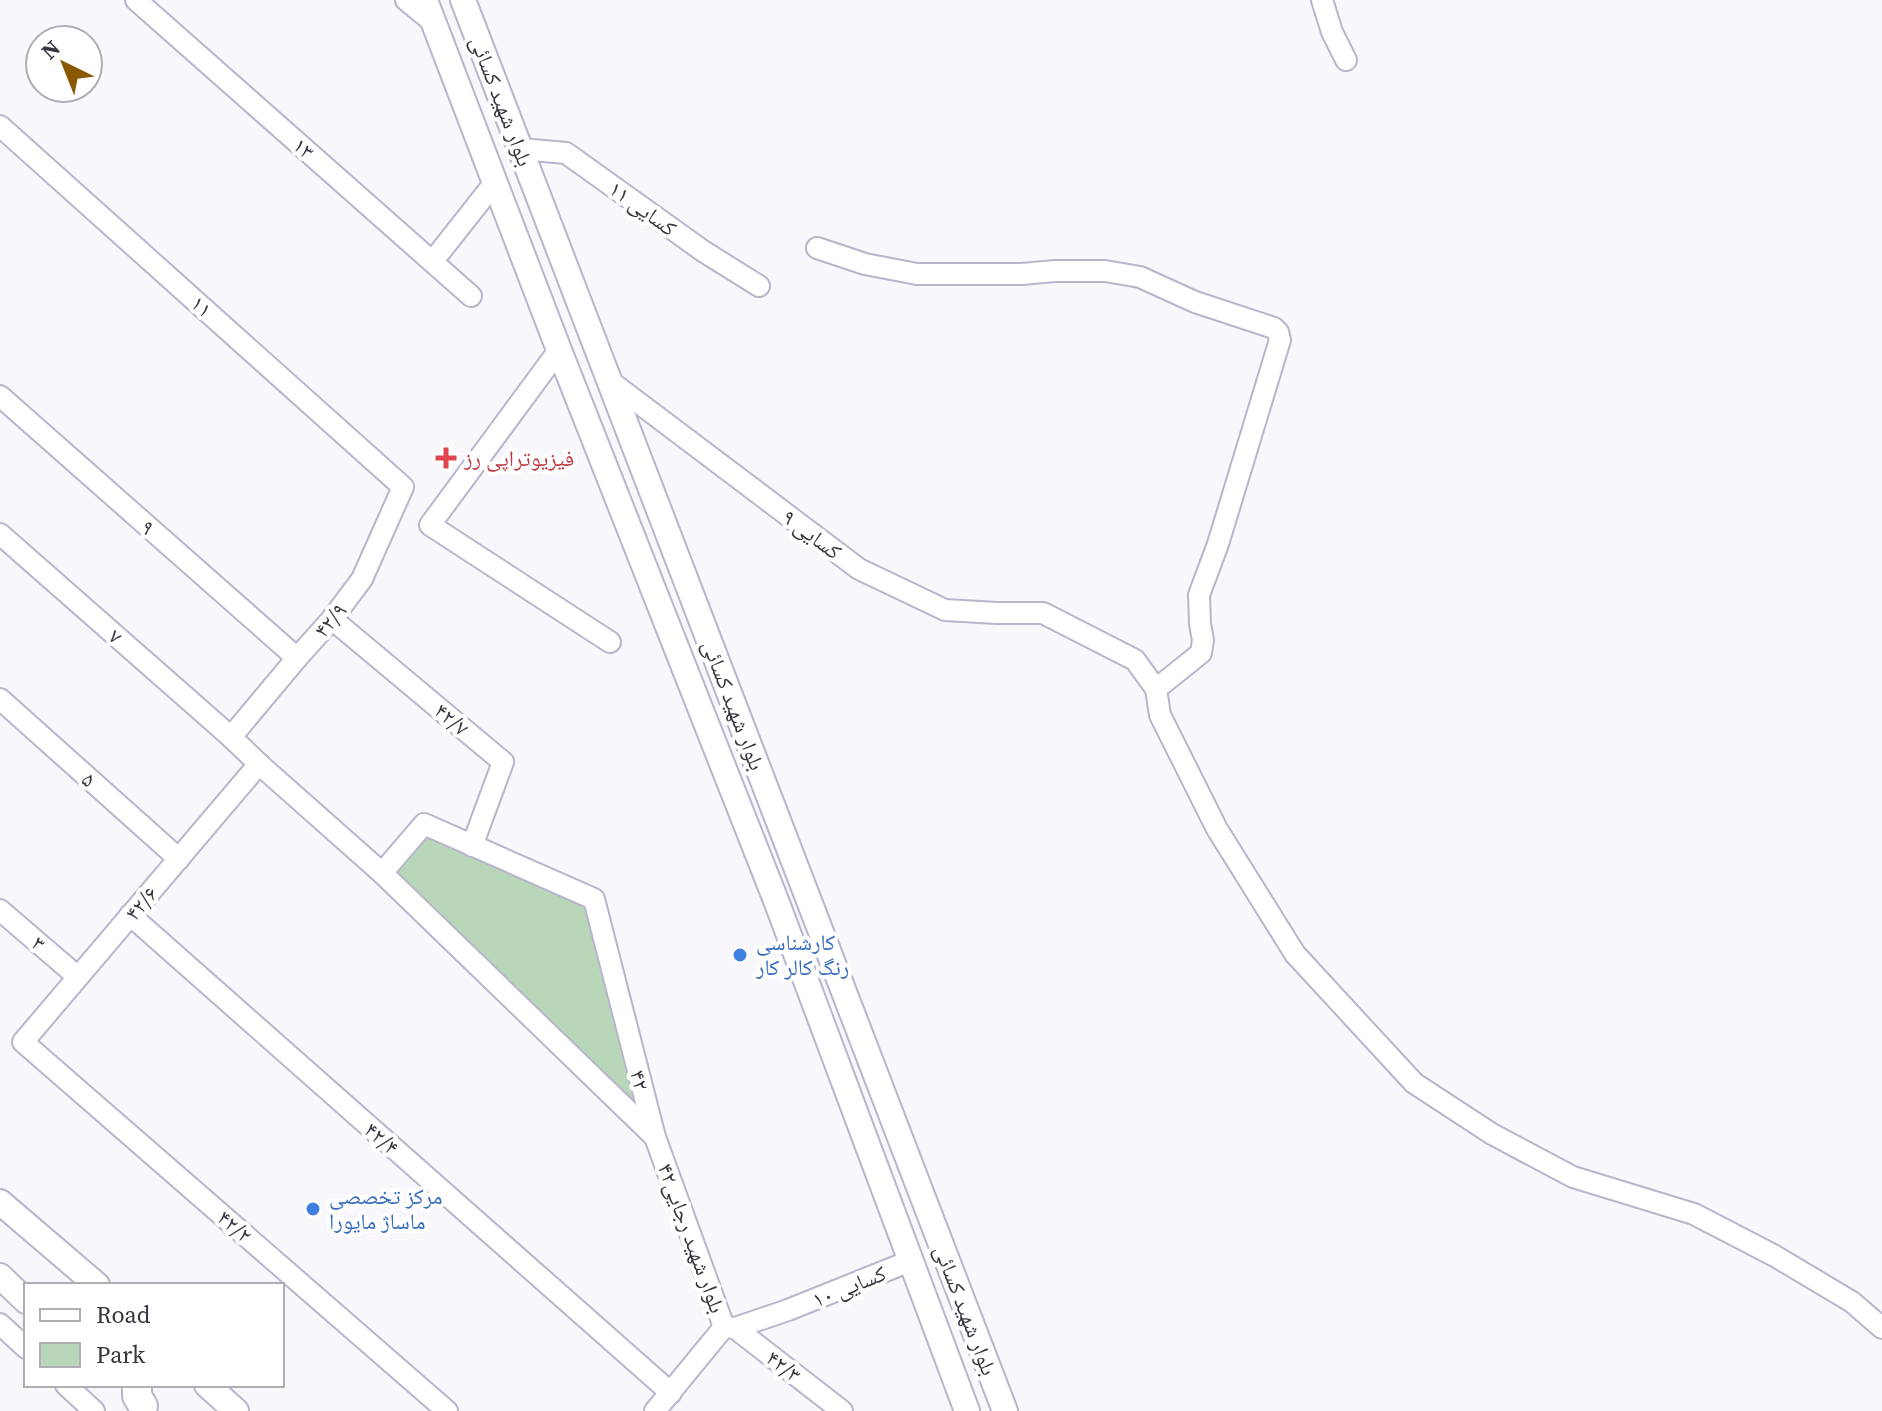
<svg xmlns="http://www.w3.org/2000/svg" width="1882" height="1411" font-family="'Source Serif 4','Noto Naskh Arabic',serif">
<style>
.green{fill:#b8d7b8}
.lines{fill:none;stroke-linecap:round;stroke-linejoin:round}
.minor-casing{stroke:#b9b5cc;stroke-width:24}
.major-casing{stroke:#b9b5cc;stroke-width:28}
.highway-casing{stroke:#b9b5cc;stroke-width:32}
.minor{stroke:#fff;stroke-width:20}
.major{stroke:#fff;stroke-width:24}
.highway{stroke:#fff;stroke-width:28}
.health-dot{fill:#e0444e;stroke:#fff;stroke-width:3}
.shop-dot{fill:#3f7fe0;stroke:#fff;stroke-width:3}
.labels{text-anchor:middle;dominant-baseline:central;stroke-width:8;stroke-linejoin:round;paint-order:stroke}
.street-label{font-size:22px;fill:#37353f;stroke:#fff}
.health-label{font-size:22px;fill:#be3a42;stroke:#fff;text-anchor:start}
.shop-label{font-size:22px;fill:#366cbe;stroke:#fff;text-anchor:start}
</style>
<rect width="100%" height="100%" fill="#f8f7fc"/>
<path class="green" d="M 424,835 L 588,906 L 635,1102 L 395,873 Z"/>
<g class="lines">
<defs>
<g id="minor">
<path d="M 136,0 L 471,296"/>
<path d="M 406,0 L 434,23"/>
<path d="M 1322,0 L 1332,32 L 1346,60"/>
<path d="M 0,126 L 403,487 L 362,579 L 332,619 L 297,658 L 231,737"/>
<path d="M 521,149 L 566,153 L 703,251 L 759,286"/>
<path d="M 817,248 L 865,264 L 917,274 L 1022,274 L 1055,271 L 1105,271 L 1140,277 L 1195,302 L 1274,328 L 1278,332 L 1280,340 L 1218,544 L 1199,595 L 1200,624 L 1203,640 L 1201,653 L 1156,689"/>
<path d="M 440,252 L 496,181"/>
<path d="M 559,350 L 430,525 L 610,642"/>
<path d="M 611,382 L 859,569 L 945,610 L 997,613 L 1043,613 L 1135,660 L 1156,689 L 1160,715 L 1217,829 L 1295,954 L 1414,1083 L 1492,1134 L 1573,1177 L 1694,1214 L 1775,1256 L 1852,1302 L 1882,1328"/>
<path d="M 0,396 L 297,658"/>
<path d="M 0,534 L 231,737 L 259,764 L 382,873 L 655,1137"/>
<path d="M 332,619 L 503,762 L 472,846"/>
<path d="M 0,699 L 179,859"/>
<path d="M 259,764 L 23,1042 L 447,1411"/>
<path d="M 382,873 L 424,824 L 594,899 L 655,1137 L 724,1327 L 655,1411"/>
<path d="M 0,910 L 78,977"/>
<path d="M 130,915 L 671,1393"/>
<path d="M 0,1324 L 26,1348"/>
<path d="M 724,1327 L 735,1328 L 842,1411"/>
<path d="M 735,1328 L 788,1310 L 910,1261"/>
<path d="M 66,1385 L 94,1411"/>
</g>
<g id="major">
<path d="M 425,0 L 559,350 L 777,903 L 967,1411"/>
<path d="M 463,0 L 1005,1411"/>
<path d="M 0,1202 L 97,1285"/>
<path d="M 0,1276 L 26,1301"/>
<path d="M 207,1385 L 236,1411"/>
</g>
<path id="highway" d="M 137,1385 L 137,1396 L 143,1406"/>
</defs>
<use href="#minor" class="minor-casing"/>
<use href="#major" class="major-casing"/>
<use href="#highway" class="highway-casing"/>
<use href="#minor" class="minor"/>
<use href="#major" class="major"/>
<use href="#highway" class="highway"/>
</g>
<path class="health-dot" d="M442 446h8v8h8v8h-8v8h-8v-8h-8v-8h8z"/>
<g class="shop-dot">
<circle cx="740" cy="955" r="8"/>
<circle cx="313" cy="1209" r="8"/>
</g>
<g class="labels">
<g class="street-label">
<text transform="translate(502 101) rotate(69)">بلوار شهید کسائی</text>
<text transform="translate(304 148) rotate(41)">۱۳</text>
<text transform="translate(643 208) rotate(36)">۱۱ کسایی</text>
<text transform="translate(202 306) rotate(42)">۱۱</text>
<text transform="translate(148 527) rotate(41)">۹</text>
<text transform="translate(812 534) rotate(37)">۹ کسایی</text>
<text transform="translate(330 620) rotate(-50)">۴۲/۹</text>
<text transform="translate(116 636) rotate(41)">۷</text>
<text transform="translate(734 705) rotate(69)">بلوار شهید کسائی</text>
<text transform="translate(452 719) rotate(40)">۴۲/۷</text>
<text transform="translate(89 779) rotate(42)">۵</text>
<text transform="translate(141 903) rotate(-49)">۴۲/۶</text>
<text transform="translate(39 943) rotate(41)">۳</text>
<text transform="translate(640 1080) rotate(76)">۴۲</text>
<text transform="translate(382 1138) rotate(41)">۴۲/۴</text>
<text transform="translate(235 1226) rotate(41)">۴۲/۲</text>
<text transform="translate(692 1238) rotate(70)">بلوار شهید رجایی۴۲</text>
<text transform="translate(849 1286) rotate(-22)">۱۰ کسایی</text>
<text transform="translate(966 1310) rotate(69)">بلوار شهید کسائی</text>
<text transform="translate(784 1366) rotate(38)">۴۲/۳</text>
</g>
<g class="health-label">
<text x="464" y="458">فیزیوتراپی رز</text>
</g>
<g class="shop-label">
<text x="756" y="942">کارشناسی<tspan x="756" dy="25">رنگ کالر کار</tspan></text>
<text x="329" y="1196">مرکز تخصصی<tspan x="329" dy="25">ماساژ مایورا</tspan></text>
</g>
</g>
<rect x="24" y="1283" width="260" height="104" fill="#ffffff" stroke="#afaeb2" stroke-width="2"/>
<rect x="40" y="1309" width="40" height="12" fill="#ffffff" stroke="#afaeb2" stroke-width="2"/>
<text x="96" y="1323" font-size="24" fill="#37353f">Road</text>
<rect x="40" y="1343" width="40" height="24" fill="#b8d7b8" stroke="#afaeb2" stroke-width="2"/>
<text x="96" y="1363" font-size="24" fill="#37353f">Park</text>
<g transform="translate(64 64) rotate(317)"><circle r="38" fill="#ffffff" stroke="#afaeb2" stroke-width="2"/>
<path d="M0-6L14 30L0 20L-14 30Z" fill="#895800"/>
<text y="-12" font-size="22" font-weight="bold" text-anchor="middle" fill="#37353f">N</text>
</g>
</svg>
